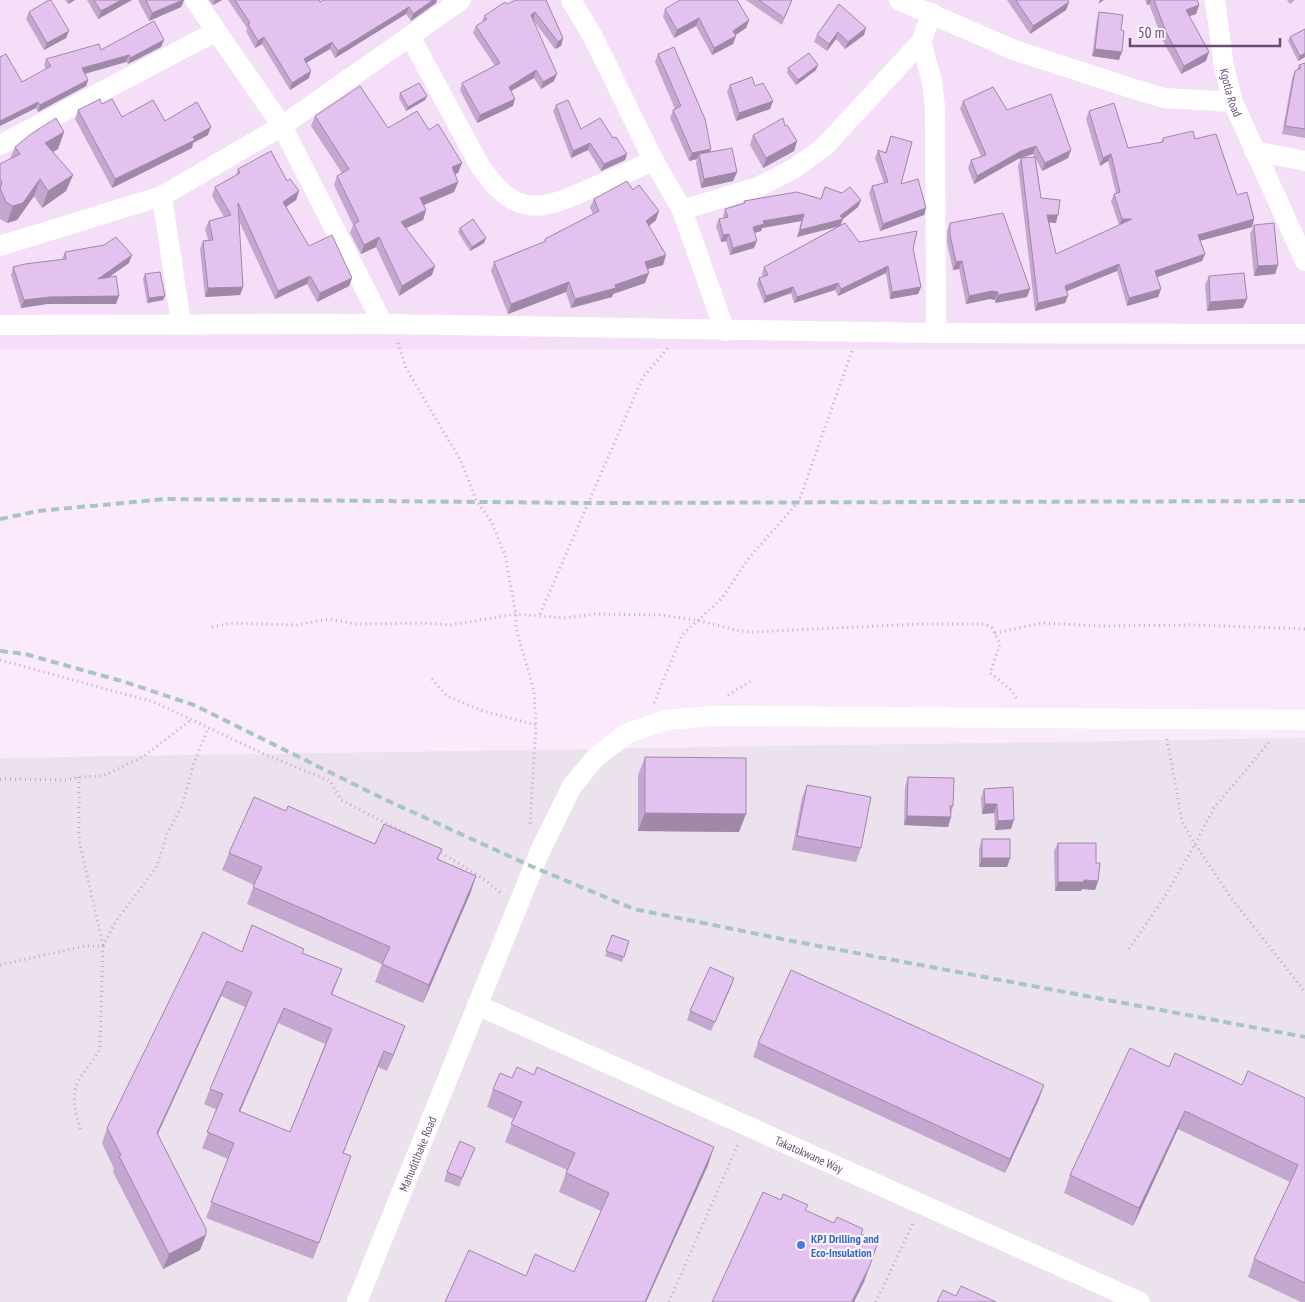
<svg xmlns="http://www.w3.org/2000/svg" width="1305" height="1302" font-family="'PT Sans Narrow',sans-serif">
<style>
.residential{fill:#f5def8}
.industrial{fill:#ebe2ed}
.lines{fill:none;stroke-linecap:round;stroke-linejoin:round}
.path{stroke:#c7a5d6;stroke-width:3;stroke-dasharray:1 4;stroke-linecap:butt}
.minor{stroke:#fff;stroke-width:20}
.rail{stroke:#a7c6c1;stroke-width:4;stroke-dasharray:8 5;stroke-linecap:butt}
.wall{fill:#c3a7ce;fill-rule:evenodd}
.shaded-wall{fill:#9f88a8}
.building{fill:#e3c2f0;stroke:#9f88a8;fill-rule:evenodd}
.shop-dot{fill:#3f7fe0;stroke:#fdf0fe;stroke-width:2}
.labels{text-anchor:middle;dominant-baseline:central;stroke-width:4.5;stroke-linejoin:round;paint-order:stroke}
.street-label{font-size:12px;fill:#684d76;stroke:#fdf0fe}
.shop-label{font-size:12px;font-weight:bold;fill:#366cbe;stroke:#fdf0fe;text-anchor:start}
</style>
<rect width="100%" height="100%" fill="#faeafc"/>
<rect class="residential" x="0" y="0" width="1305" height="349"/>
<path class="industrial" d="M 1305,738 L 1305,1302 L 0,1302 L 0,758 Z"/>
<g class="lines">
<g class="path">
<path d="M 398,343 L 406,368 L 461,461 L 477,502 L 491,521 L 505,555 L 516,614 L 516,628 L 534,691 L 536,725 L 530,824"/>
<path d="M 540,614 L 643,377 L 668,348"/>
<path d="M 212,627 L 231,623 L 297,625 L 329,619 L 356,624 L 425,623 L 450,625 L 516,614 L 564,618 L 596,614 L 661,615 L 696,620 L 740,631 L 752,632 L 920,624 L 985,624 L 992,628 L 1000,644 L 990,673 L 1010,689 L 1017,699"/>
<path d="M 995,633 L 1042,623 L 1100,626 L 1195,625 L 1305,629"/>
<path d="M 0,660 L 154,702 L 264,754 L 330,781 L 341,800 L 417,839"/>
<path d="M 432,679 L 447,696 L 483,711 L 536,725"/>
<path d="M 728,695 L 751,681"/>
<path d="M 654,703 L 682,635 L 722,598 L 749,558 L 799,501 L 852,351"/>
<path d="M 1167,739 L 1182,821 L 1194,843"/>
<path d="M 79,777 L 79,840 L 103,945"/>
<path d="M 0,779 L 66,780 L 79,777 L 103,776 L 144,756 L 191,720"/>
<path d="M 1195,844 L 1214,808 L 1271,740"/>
<path d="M 437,850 L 485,880 L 502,894"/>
<path d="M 103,946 L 116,921 L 156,868 L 167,834 L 182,806 L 194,763 L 208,728"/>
<path d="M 1129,949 L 1162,901 L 1195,844 L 1232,899 L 1305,992"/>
<path d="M 0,965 L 85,946 L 103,946 L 100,1049 C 94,1061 85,1069 79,1080 C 70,1096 76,1114 81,1131"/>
<path d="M 669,1302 L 739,1142"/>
<path d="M 876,1302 L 914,1221"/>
</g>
<g class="minor">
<path d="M 571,0 L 592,35 L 654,161 L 682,210 L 725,331"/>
<path d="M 899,0 L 1014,50 L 1140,91 L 1164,98 L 1233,102"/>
<path id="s1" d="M 1215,0 L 1224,67 L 1233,102 L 1305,261"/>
<path d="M 410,36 L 480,166 C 514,215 536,213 587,190 C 610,180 632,170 654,161"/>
<path d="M 921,42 L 932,81 L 935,107 L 936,333"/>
<path d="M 0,145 L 215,32"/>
<path d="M 1254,151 L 1305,161"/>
<path d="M 162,196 L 181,323"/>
<path d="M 682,210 L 758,187 L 795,168 L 824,147 L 921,42 L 932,13"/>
<path d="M 0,246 L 162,196 L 282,126 L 195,0"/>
<path d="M 383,324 L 282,126 L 461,0"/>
<path d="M 0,325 L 383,324 L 936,333 L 1305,334"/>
<path id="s2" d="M 477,1005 L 1140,1302"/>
<path id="s3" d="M 357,1302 L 540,851 L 572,786 L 596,757 L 628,733 L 649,726 L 666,720 L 712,716 L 1305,720"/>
</g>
<g class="rail">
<path d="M 0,519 L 38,511 L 166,499 L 587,503 L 1305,501"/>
<path d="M 0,651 L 25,654 L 125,682 L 194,705 L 384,799 L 533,867 L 634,909 L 792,941 L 1305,1037"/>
</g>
</g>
<g class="wall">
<path d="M 65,0 L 75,0 L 68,4 Z"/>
<path d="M 87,0 L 132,0 L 98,19 Z"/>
<path d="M 138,0 L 184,0 L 181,7 L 149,21 Z"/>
<path d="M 209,0 L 222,0 L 213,5 Z"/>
<path d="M 228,0 L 319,0 L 320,2 L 323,0 L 437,0 L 436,3 L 411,21 L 406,14 L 335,58 L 330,49 L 306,63 L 309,78 L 290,90 L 262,44 L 255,48 L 246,31 L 247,28 Z"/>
<path d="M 546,0 L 563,38 L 561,46 L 555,49 L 533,20 L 554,81 L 541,89 L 534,78 L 511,91 L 513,106 L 477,123 L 460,90 L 462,83 L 495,66 L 473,33 L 476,26 L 482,22 L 484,16 L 507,4 Z"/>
<path d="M 746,0 L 792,0 L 782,25 Z"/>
<path d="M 1007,0 L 1068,0 L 1069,2 L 1066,10 L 1030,34 Z"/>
<path d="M 1145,0 L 1197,0 L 1199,5 L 1196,14 L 1189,16 L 1206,61 L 1181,74 L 1163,41 L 1149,4 L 1147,5 Z"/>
<path d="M 1287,0 L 1295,0 L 1290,4 Z"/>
<path d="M 839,4 L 864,35 L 845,49 L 836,39 L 827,51 L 814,42 L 817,35 Z"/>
<path d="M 665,9 L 749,20 L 746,28 L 735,35 L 733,44 L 712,55 L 696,26 L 674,38 L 663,17 Z"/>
<path d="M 29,12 L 66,38 L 44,50 L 26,19 Z"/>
<path d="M 1099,12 L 1121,30 L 1119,60 L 1092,56 L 1097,19 Z"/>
<path d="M 1305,29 L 1305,57 L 1298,61 L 1288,41 L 1290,37 Z"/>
<path d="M 164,40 L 161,47 L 128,64 L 126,62 L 85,74 L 88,80 L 86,86 L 38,112 L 22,82 L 46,69 L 44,66 L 46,59 Z"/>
<path d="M 658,54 L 710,152 L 737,172 L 733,181 L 701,188 L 696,163 L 697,159 L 689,161 L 670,118 L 673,110 L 675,109 L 655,62 Z"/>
<path d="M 1305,63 L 1305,138 L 1282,134 L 1292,79 L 1295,71 L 1297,70 L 1299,65 Z"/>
<path d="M 788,68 L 816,70 L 796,85 L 787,73 Z"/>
<path d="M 730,85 L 755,86 L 773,101 L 770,109 L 736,121 L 727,92 Z"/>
<path d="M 400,93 L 427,96 L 425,100 L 406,111 L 399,98 Z"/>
<path d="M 963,101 L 1007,110 L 1071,150 L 1068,158 L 1042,171 L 1036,159 L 1041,198 L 1056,223 L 1049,222 L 1056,254 L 1119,225 L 1111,201 L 1114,194 L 1116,193 L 1108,161 L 1100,166 L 1086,119 L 1089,111 L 1128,148 L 1161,143 L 1163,138 L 1195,139 L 1254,219 L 1252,227 L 1200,241 L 1205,254 L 1202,261 L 1157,277 L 1161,289 L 1158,297 L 1127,306 L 1117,271 L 1067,291 L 1065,303 L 1035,311 L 1018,166 L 1021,158 L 1034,157 L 1033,154 L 1018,159 L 974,184 L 968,168 L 971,160 L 981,156 L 960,109 Z"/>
<path d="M 102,104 L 122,117 L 165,121 L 208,135 L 193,143 L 192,148 L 112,188 L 75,119 L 78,110 Z"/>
<path d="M 556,105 L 581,129 L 613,138 L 627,154 L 625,160 L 601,171 L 588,150 L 571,158 L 553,111 Z"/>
<path d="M 315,116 L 388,128 L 429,130 L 462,163 L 458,173 L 455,174 L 458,182 L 454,192 L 424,205 L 426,210 L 423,220 L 406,228 L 432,275 L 399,296 L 376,247 L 361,254 L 350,233 L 353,225 L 334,185 L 337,176 L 342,173 L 311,126 Z"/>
<path d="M 785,126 L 797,141 L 794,151 L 763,168 L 750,145 L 753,135 Z"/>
<path d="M 64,132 L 58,149 L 53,152 L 73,175 L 66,191 L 42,208 L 34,196 L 17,220 L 7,223 L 0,219 L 0,164 L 10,159 L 15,147 Z"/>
<path d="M 891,136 L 901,184 L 926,208 L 924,215 L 880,231 L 869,193 L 872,186 L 884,183 L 875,158 L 878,150 L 885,153 Z"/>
<path d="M 238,169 L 287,181 L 299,191 L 296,200 L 286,207 L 309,246 L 352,278 L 349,286 L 317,302 L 307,284 L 275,299 L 239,221 L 243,287 L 240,295 L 205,297 L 200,249 L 203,241 L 208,240 L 205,229 L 209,221 L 224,217 L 212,196 L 215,187 L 236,175 Z"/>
<path d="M 825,187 L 861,200 L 858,207 L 843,219 L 840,226 L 859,242 L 913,249 L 921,287 L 918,294 L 890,299 L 886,273 L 838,296 L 835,290 L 794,303 L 791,293 L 764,303 L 757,285 L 759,278 L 763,277 L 762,274 L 764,267 L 839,226 L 797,237 L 801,221 L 762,228 L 761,231 L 755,233 L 754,248 L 730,255 L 726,241 L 721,242 L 716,226 L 719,219 L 724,218 L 723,216 L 725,209 L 743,204 L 744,201 L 821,199 Z"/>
<path d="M 633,190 L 656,220 L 649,226 L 663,265 L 647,269 L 645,283 L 613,294 L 612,297 L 571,308 L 566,292 L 508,314 L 491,271 L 494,262 L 544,242 L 545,239 L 593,214 L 590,208 L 594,199 Z"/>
<path d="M 950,223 L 1030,289 L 1027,297 L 995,303 L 995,300 L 990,299 L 966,304 L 959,269 L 953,270 L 947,243 L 947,231 Z"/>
<path d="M 1254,225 L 1278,265 L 1275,274 L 1254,276 L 1250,234 Z"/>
<path d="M 460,228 L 486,238 L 484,243 L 470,251 L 458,232 Z"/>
<path d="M 65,252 L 129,263 L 108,277 L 116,304 L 47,304 L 21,308 L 11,275 L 13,267 L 62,259 Z"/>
<path d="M 145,274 L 163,300 L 147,303 L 143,279 Z"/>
<path d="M 1209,276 L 1243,308 L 1207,311 L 1205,285 Z"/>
<path d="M 645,757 L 739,832 L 638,831 L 638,775 Z"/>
<path d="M 908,777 L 953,806 L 948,827 L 904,825 L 905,787 Z"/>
<path d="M 807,785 L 861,848 L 856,862 L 792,850 L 802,798 Z"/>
<path d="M 1013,787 L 1011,829 L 995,830 L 994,813 L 982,814 L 981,798 L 984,789 Z"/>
<path d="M 286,811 L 375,844 L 442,849 L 438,859 L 476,876 L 470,894 L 423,1003 L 375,982 L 382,964 L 247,904 L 254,885 L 222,870 L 229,853 Z"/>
<path d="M 982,839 L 1010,858 L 1007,867 L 979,867 L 979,849 Z"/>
<path d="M 1058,843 L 1096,863 L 1098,881 L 1095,890 L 1082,889 L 1081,891 L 1055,891 L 1054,851 Z"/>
<path d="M 612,935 L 629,941 L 622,962 L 605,956 Z"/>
<path d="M 242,952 L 303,953 L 342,969 L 332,995 L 405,1026 L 387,1071 L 378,1067 L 343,1153 L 351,1156 L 313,1259 L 206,1218 L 228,1159 L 202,1148 L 217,1110 L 204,1104 L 210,1089 L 245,1007 L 221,996 L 158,1134 L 206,1235 L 200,1250 L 163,1269 L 113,1172 L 114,1169 L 102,1143 L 107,1128 ZM 278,1023 L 325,1044 L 290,1132 L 240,1112 Z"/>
<path d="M 734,978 L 711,1031 L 687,1020 L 690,1011 Z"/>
<path d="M 758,1043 L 1039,1099 L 1005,1173 L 753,1057 Z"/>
<path d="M 1169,1067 L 1242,1085 L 1305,1098 L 1305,1302 L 1301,1302 L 1248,1277 L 1254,1259 L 1290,1182 L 1178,1129 L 1133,1226 L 1064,1193 L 1070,1175 Z"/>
<path d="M 493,1089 L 708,1165 L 646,1302 L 445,1302 L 526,1276 L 574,1272 L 601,1211 L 559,1192 L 567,1170 L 505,1142 L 514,1119 L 487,1107 Z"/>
<path d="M 475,1148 L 459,1187 L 444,1181 L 447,1172 Z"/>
</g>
<g class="shaded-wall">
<path d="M 70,0 L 75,0 L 68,4 Z"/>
<path d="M 121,0 L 132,0 L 98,19 L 101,11 Z"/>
<path d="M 183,0 L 184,0 L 181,7 L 149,21 L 152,13 Z"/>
<path d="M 215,0 L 222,0 L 213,5 Z"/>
<path d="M 433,0 L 437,0 L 436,3 L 411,21 L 413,14 Z"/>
<path d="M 1100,0 L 1104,0 L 1098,4 Z"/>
<path d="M 1148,0 L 1151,0 L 1149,4 L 1147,5 Z"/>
<path d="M 1069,2 L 1066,10 L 1030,34 L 1033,26 Z"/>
<path d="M 1199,5 L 1196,14 L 1183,18 L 1186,10 Z"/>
<path d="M 409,7 L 406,14 L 335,58 L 338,51 Z"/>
<path d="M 535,12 L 533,20 L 531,15 Z"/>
<path d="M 699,18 L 696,26 L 674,38 L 677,30 Z"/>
<path d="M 749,20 L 746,28 L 730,39 L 733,31 Z"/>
<path d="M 866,28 L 864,35 L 845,49 L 848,42 Z"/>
<path d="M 69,31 L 66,38 L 44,50 L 47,43 Z"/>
<path d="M 838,32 L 836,39 L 827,51 L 829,44 Z"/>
<path d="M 736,36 L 733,44 L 712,55 L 714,48 Z"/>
<path d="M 264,37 L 262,44 L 255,48 L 258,41 Z"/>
<path d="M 563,38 L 561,46 L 555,49 L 558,42 Z"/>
<path d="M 164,40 L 161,47 L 128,64 L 130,58 Z"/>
<path d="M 332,42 L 330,49 L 301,66 L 304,59 Z"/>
<path d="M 1095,49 L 1122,52 L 1119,60 L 1092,56 Z"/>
<path d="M 1209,52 L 1206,61 L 1181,74 L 1184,66 Z"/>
<path d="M 1305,53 L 1305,57 L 1298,61 L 1300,56 Z"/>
<path d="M 129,55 L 126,62 L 80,75 L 82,68 Z"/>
<path d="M 818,65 L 816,70 L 796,85 L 798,80 Z"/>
<path d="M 536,70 L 534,78 L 506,94 L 509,87 Z"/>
<path d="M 311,71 L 309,78 L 290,90 L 292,83 Z"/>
<path d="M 557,74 L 554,81 L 541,89 L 543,82 Z"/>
<path d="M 88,80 L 86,86 L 38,112 L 40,105 Z"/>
<path d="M 427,96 L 425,100 L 406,111 L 408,107 Z"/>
<path d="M 515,99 L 513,106 L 477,123 L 480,115 Z"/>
<path d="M 773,101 L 770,109 L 736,121 L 739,113 Z"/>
<path d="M 38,102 L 36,108 L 0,126 L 0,121 Z"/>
<path d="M 211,127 L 208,135 L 193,143 L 192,148 L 112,188 L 115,179 Z"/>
<path d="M 64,132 L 58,149 L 39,160 L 45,143 Z"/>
<path d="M 797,141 L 794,151 L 763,168 L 766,158 Z"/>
<path d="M 590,143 L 588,150 L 571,158 L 573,151 Z"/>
<path d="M 1036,146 L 1033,154 L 1018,159 L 974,184 L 977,176 L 1021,151 Z"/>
<path d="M 711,149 L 708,157 L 699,154 L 697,159 L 689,161 L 692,153 Z"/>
<path d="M 1071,150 L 1068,158 L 1042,171 L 1045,163 Z"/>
<path d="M 627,154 L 625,160 L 601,171 L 604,164 Z"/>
<path d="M 1111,154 L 1108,161 L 1100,166 L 1103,158 Z"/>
<path d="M 462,163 L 458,173 L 448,177 L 452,167 Z"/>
<path d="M 737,172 L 733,181 L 701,188 L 704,179 Z"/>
<path d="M 73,175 L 66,191 L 42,208 L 48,191 Z"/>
<path d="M 40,179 L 34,196 L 17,220 L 7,223 L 13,206 Z"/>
<path d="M 458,182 L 454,192 L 417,208 L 420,198 Z"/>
<path d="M 299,191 L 296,200 L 280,211 L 283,202 Z"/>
<path d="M 861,200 L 858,207 L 843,219 L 840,226 L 797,237 L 800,230 L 840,216 Z"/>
<path d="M 926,208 L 924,215 L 880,231 L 883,224 Z"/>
<path d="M 426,210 L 423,220 L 398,232 L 401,222 Z"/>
<path d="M 659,211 L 656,220 L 643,231 L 646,221 Z"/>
<path d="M 804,214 L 801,221 L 762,228 L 761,231 L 750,234 L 753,227 L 763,221 Z"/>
<path d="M 1047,215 L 1058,215 L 1056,223 L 1045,222 Z"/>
<path d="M 1122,219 L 1132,219 L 1119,226 Z"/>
<path d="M 1254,219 L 1252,227 L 1195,242 L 1198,235 Z"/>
<path d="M 729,234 L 726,241 L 721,242 L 723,235 Z"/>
<path d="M 379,237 L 376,247 L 361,254 L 364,245 Z"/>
<path d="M 486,238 L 484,243 L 470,251 L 472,247 Z"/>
<path d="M 757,241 L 754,248 L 730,255 L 733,248 Z"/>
<path d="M 1205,254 L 1202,261 L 1152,279 L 1155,271 Z"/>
<path d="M 132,255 L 129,263 L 95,287 L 98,279 Z"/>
<path d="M 666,255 L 663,265 L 641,271 L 645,262 Z"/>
<path d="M 962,261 L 959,269 L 953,270 L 956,262 Z"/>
<path d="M 1119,264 L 1117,271 L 1062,293 L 1065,286 Z"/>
<path d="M 1278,265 L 1275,274 L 1254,276 L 1258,266 Z"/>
<path d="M 435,266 L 432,275 L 399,296 L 402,286 Z"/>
<path d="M 888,266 L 886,273 L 838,296 L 841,289 Z"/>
<path d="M 649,273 L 645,283 L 613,294 L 612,297 L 571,308 L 575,299 Z"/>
<path d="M 310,276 L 307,284 L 275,299 L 278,291 Z"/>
<path d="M 352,278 L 349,286 L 317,302 L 320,293 Z"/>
<path d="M 569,282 L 566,292 L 508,314 L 511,304 Z"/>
<path d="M 838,283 L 835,290 L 794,303 L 797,297 Z"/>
<path d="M 243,287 L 240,295 L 205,297 L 208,288 Z"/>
<path d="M 793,287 L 791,293 L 764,303 L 766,296 Z"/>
<path d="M 921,287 L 918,294 L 890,299 L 892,292 Z"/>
<path d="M 1030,289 L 1027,297 L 995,303 L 998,295 Z"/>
<path d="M 1161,289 L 1158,297 L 1127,306 L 1129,298 Z"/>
<path d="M 992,291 L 998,292 L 995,300 L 990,299 L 966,304 L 969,296 Z"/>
<path d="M 119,296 L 116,304 L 47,304 L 21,308 L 24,300 L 50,297 Z"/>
<path d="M 165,296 L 163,300 L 147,303 L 149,298 Z"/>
<path d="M 1068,296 L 1065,303 L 1035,311 L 1038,303 Z"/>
<path d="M 1247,299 L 1243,308 L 1207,311 L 1210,302 Z"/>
<path d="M 985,804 L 997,804 L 994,813 L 982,814 Z"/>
<path d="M 645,813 L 746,814 L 739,832 L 638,831 Z"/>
<path d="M 907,816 L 951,817 L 948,827 L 904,825 Z"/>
<path d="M 1014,820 L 1011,829 L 995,830 L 998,821 Z"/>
<path d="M 982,858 L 1010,858 L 1007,867 L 979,867 Z"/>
<path d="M 476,876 L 470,894 L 423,1003 L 429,985 Z"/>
<path d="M 1084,880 L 1098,881 L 1095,890 L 1082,889 L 1081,891 L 1055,891 L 1058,882 Z"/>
<path d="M 734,978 L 731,987 L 711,1031 L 715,1022 Z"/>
<path d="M 227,981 L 221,996 L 151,1148 L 157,1133 Z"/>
<path d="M 284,1008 L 278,1023 L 233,1127 L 239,1111 Z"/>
<path d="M 405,1026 L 399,1042 L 387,1071 L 393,1055 Z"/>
<path d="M 384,1051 L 378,1067 L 337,1168 L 343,1153 Z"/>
<path d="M 1044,1085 L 1039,1099 L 1005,1173 L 1010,1159 Z"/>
<path d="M 1185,1111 L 1178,1129 L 1133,1226 L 1139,1208 Z"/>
<path d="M 714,1147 L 708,1165 L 646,1302 L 645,1302 Z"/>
<path d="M 206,1235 L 200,1250 L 163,1269 L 169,1254 Z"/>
<path d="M 870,1265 L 864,1282 L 854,1302 L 852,1302 Z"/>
</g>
<g class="building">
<path d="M 49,0 L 51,0 L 69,31 L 47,43 L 29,12 Z"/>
<path d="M 94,0 L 121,0 L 101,11 Z"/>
<path d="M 146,0 L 183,0 L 152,13 Z"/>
<path d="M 235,0 L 319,0 L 320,2 L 323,0 L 433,0 L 413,14 L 409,7 L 338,51 L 332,42 L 304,59 L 311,71 L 292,83 L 264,37 L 258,41 L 248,24 L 250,23 Z"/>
<path d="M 516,0 L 546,0 L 563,38 L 558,42 L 535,12 L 531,15 L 557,74 L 543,82 L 536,70 L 509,87 L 515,99 L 480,115 L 462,83 L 500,63 L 476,26 L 487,19 L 484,16 L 505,2 L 507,4 Z"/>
<path d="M 680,0 L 737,0 L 749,20 L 733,31 L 736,36 L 714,48 L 699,18 L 677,30 L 665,9 Z"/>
<path d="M 759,0 L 792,0 L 784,18 Z"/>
<path d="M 1016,0 L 1068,0 L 1069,2 L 1033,26 Z"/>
<path d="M 1154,0 L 1197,0 L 1199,5 L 1186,10 L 1209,52 L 1184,66 L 1166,32 Z"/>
<path d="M 839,4 L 866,28 L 848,42 L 838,32 L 829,44 L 817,35 Z"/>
<path d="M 1099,12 L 1123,15 L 1121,30 L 1124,31 L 1122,52 L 1095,49 Z"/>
<path d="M 154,21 L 164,40 L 130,58 L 129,55 L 82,68 L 88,80 L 40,105 L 38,102 L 0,121 L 0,57 L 6,54 L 22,82 L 51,66 L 46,59 L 99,44 L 101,50 Z"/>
<path d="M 1305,29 L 1305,53 L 1300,56 L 1290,37 Z"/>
<path d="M 674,47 L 705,119 L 711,149 L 692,153 L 673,110 L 681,106 L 658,54 Z"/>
<path d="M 809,53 L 818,65 L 798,80 L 788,68 Z"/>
<path d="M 1305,63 L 1305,129 L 1285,126 L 1295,71 L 1301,68 L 1299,65 Z"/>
<path d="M 752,77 L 755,86 L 763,83 L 773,101 L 739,113 L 730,85 Z"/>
<path d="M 419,83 L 427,96 L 408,107 L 400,93 Z"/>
<path d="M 360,86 L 388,128 L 417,111 L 429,130 L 438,124 L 462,163 L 452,167 L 458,182 L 420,198 L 426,210 L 401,222 L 435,266 L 402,286 L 379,237 L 364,245 L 354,224 L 359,221 L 337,176 L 349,169 L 315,116 Z"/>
<path d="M 993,87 L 1007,110 L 1051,94 L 1071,150 L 1045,163 L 1036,146 L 1021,151 L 977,176 L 971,160 L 986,155 L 963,101 Z"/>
<path d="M 100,99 L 102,104 L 112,99 L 122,117 L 153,100 L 165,121 L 197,102 L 211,127 L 193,137 L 195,140 L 115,179 L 78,110 Z"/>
<path d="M 568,100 L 581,129 L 600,118 L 613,138 L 616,137 L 627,154 L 604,164 L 590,143 L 573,151 L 556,105 Z"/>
<path d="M 1114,103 L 1128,148 L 1163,142 L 1163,138 L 1193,131 L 1195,139 L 1216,134 L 1237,195 L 1247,192 L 1254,219 L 1198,235 L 1205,254 L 1155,271 L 1161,289 L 1129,298 L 1119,264 L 1065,286 L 1068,296 L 1038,303 L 1021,158 L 1035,157 L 1041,198 L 1060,200 L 1058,215 L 1047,215 L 1056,254 L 1132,219 L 1122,219 L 1114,194 L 1120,192 L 1111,154 L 1103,158 L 1089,111 Z"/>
<path d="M 56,118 L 64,132 L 45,143 L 73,175 L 48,191 L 40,179 L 23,203 L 13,206 L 6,202 L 0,188 L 2,182 L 0,179 L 0,164 L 20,154 L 15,147 L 31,134 Z"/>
<path d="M 783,118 L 785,126 L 787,125 L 797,141 L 766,158 L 753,135 Z"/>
<path d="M 891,136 L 912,142 L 901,184 L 918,179 L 926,208 L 883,224 L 872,186 L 888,182 L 878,150 L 886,153 Z"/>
<path d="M 732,148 L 737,172 L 704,179 L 699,154 Z"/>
<path d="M 271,151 L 287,181 L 290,179 L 299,191 L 283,202 L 309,246 L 332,235 L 352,278 L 320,293 L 310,276 L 278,291 L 238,203 L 243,287 L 208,288 L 203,241 L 213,240 L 209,221 L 231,215 L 215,187 L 240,173 L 238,169 Z"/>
<path d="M 627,181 L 633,190 L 639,185 L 659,211 L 646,221 L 666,255 L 645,262 L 649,273 L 615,285 L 616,288 L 575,299 L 569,282 L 511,304 L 494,262 L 546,241 L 545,239 L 599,211 L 594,199 Z"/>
<path d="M 825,187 L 842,193 L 850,187 L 861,200 L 840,216 L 843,219 L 800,230 L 804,214 L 763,221 L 764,224 L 753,227 L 757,241 L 733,248 L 729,234 L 723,235 L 719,219 L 728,217 L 725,209 L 745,203 L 744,201 L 797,192 L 821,199 Z"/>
<path d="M 1003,213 L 1030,289 L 998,295 L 998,292 L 992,291 L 969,296 L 962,261 L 956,262 L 950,235 L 950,223 Z"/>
<path d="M 473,219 L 486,238 L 472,247 L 460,228 Z"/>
<path d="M 845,223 L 859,242 L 917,231 L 913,249 L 921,287 L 892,292 L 888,266 L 841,289 L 838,283 L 797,297 L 793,287 L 766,296 L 759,278 L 768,275 L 764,267 Z"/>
<path d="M 1274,223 L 1278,265 L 1258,266 L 1254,225 Z"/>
<path d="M 116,237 L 132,255 L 98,279 L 116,276 L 119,296 L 50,297 L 24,300 L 13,267 L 25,264 L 66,259 L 65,252 L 104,245 Z"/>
<path d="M 160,272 L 165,296 L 149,298 L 145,274 Z"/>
<path d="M 1244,273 L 1247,299 L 1210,302 L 1209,276 Z"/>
<path d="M 645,757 L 746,758 L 746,814 L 645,813 Z"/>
<path d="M 908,777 L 954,778 L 953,806 L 950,806 L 951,817 L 907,816 Z"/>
<path d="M 807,785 L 871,797 L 861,848 L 797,836 Z"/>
<path d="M 1013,787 L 1014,820 L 998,821 L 997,804 L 985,804 L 984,789 Z"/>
<path d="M 254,797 L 286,811 L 288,806 L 375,844 L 384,824 L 442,849 L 437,859 L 476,876 L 429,985 L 382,964 L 390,947 L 253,887 L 262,867 L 229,853 Z"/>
<rect x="982" y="839" width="28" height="19"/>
<path d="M 1058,843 L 1096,843 L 1096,863 L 1100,863 L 1098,881 L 1084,880 L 1084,882 L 1058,882 Z"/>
<path d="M 252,925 L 304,949 L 302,953 L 342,969 L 331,994 L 405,1026 L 393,1055 L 384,1051 L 343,1153 L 351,1156 L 319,1243 L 211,1202 L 234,1143 L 207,1132 L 223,1094 L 210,1089 L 252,992 L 227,981 L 157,1133 L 206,1229 L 206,1235 L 169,1254 L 119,1156 L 121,1155 L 107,1128 L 203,932 L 242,952 ZM 284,1008 L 332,1029 L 290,1132 L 239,1111 Z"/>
<path d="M 612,935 L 629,941 L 624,957 L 606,951 Z"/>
<path d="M 710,967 L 734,978 L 715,1022 L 690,1011 Z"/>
<path d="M 791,970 L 1044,1085 L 1010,1159 L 758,1043 Z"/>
<path d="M 1130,1048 L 1169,1067 L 1175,1053 L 1242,1085 L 1248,1071 L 1305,1098 L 1305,1283 L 1254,1259 L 1298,1165 L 1185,1111 L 1139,1208 L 1070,1175 Z"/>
<path d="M 517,1067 L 534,1075 L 537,1067 L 714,1147 L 645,1302 L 445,1302 L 469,1250 L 526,1276 L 535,1254 L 574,1272 L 609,1193 L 566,1173 L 575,1153 L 511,1124 L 522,1102 L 493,1089 L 500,1073 L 512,1078 Z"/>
<path d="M 460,1141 L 475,1148 L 462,1178 L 447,1172 Z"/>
<path d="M 763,1192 L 781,1200 L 783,1194 L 808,1205 L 805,1210 L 834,1223 L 837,1217 L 863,1229 L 861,1234 L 878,1242 L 870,1265 L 852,1301 L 855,1302 L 712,1302 Z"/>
<path d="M 961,1286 L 996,1302 L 937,1302 L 943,1290 L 956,1296 Z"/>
</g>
<circle class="shop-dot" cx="801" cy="1245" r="5"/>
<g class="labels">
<g class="street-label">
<text stroke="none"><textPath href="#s1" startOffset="94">Kgotla Road</textPath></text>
<text stroke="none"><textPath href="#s3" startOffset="160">Mahuditlhake Road</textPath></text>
<text stroke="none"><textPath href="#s2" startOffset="364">Takatokwane Way</textPath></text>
</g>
<g class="shop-label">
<text x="811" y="1238">KPJ Drilling and<tspan x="811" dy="14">Eco-Insulation</tspan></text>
</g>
</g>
<path d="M1130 38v8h150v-8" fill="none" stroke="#684d76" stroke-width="2.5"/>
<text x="1138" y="38" font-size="15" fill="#684d76" stroke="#fdf0fe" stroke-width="4" paint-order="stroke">50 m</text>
</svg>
